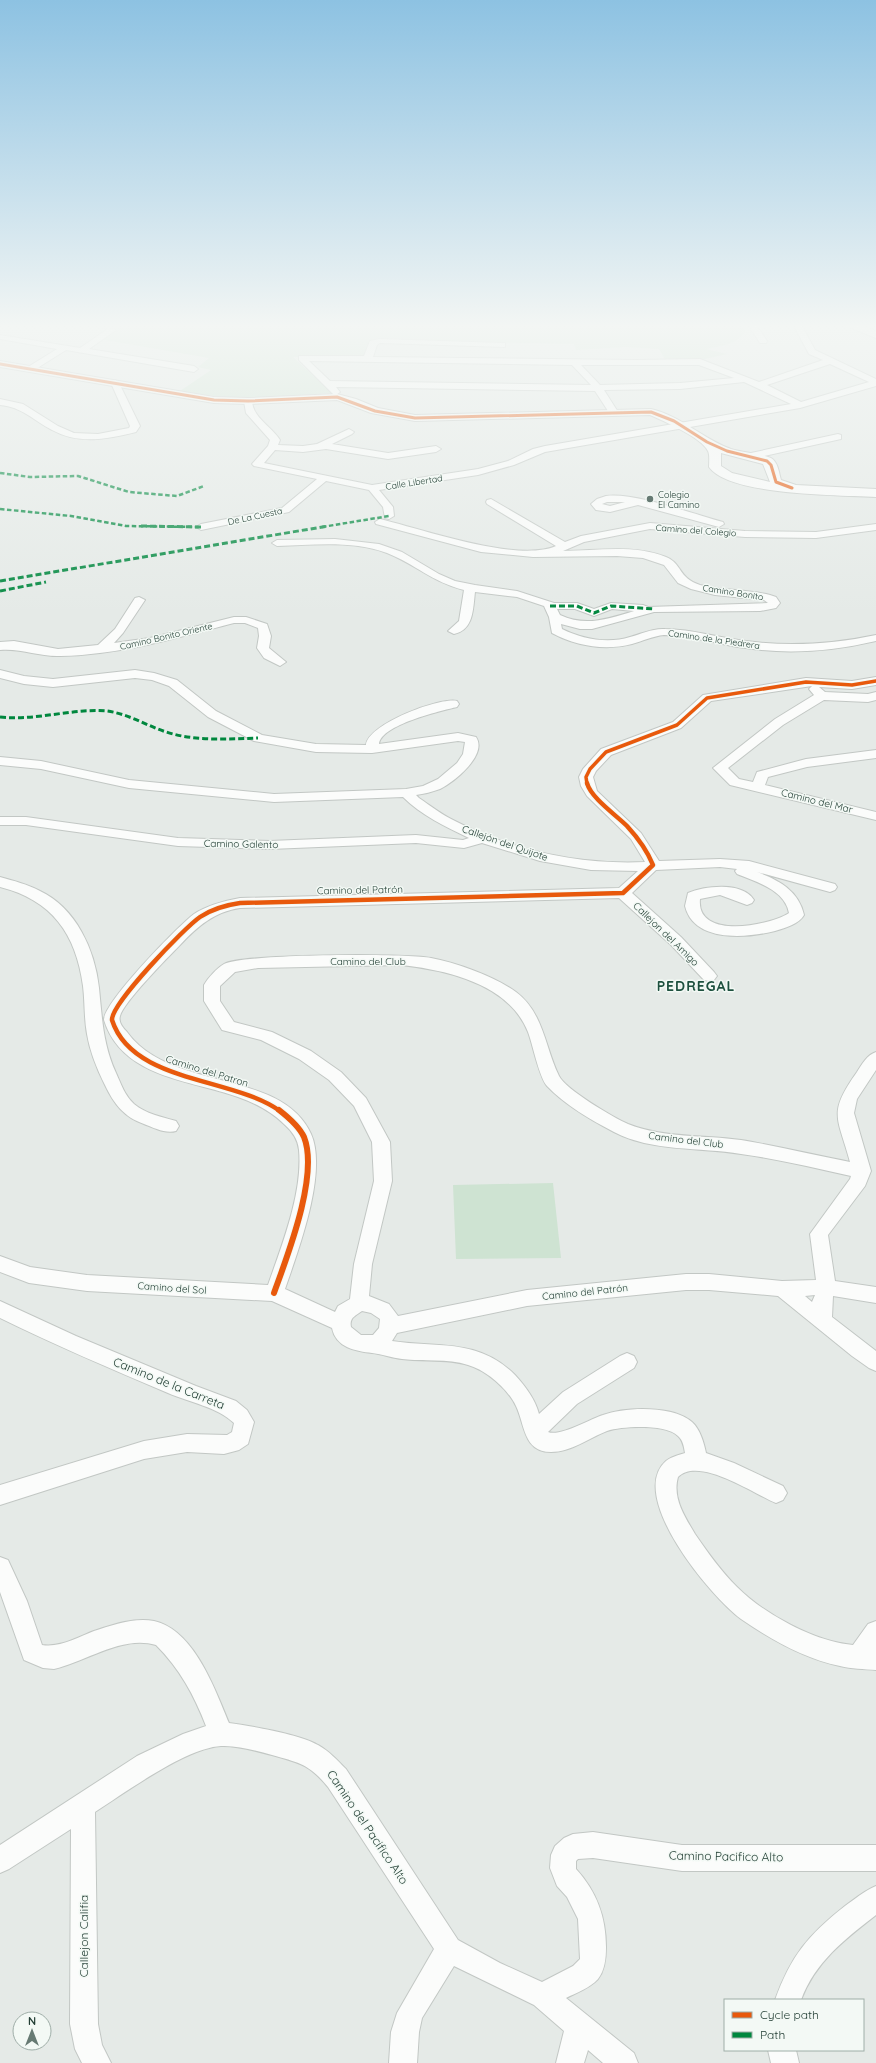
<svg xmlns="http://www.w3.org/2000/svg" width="876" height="2063" font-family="Quicksand,sans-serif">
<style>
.green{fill:#cee3d2}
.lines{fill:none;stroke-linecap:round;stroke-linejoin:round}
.minor-casing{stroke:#c2c7c4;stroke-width:2}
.tertiary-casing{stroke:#c2c7c4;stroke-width:2}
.secondary-casing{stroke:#c1c8c4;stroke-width:2}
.minor{fill:#fbfcfb;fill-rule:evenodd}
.tertiary{fill:#fbfcfb;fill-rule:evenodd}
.secondary{fill:#fbfcfb;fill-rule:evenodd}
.quiet-far1{stroke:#00873e;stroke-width:2.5;stroke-dasharray:4.5 2.5;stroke-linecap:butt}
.quiet{stroke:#00873e;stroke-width:3;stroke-dasharray:6 3;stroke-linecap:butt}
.cycleway-far3-casing{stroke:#f3f9f5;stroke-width:4.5}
.cycleway-far2-casing{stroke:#f3f9f5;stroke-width:5.5}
.cycleway-far1-casing{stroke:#f3f9f5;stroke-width:7}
.cycleway-casing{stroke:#f3f9f5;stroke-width:8}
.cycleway-far3{stroke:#e8590c;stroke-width:3}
.cycleway-far2{stroke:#e8590c;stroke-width:3.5}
.cycleway-far1{stroke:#e8590c;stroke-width:4.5}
.cycleway{stroke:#e8590c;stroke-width:6}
.poi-dot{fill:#667a73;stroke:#f3f9f5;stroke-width:1.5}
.labels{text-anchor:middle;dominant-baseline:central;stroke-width:3;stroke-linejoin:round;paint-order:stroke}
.far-street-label{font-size:9px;fill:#223e34;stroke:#f3f9f5}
.far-poi-label{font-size:9px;fill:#223e34;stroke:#f3f9f5;text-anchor:start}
.street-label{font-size:10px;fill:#223e34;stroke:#f3f9f5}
.near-street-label{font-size:12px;fill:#223e34;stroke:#f3f9f5}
.district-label{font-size:14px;font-weight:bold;letter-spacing:1px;fill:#1e513f;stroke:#f3f9f5}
</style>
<rect width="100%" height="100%" fill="#e5eae7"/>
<g class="green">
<path d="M 85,326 L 744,326 L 745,332 C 736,345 720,346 706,349 L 727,354 L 705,359 L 666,361 L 659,349 L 626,347 L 576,350 L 574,344 L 374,340 L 365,357 L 293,357 L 332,393 L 248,398 L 214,396 L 180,391 L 211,370 L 198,367 L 209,358 L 99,339 L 112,330 Z"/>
<path d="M 553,1183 L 561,1258 L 456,1259 L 453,1185 Z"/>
</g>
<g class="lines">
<defs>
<g id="minor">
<path d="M 749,326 L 757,326 L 767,341 L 766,343 L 760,343 Z"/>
<path d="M 794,326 L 802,326 L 815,350 L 876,379 L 876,386 L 800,408 L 545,452 L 514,465 L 478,475 L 379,490 L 393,507 L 394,516 L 389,519 L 385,518 L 383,507 L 369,490 L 326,481 L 289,512 L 201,530 L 196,527 L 201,524 L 282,508 L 317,479 L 254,466 L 252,464 L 268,446 L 270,440 L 246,413 L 244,401 L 248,398 L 252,401 C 253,418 271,426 280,440 L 278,445 L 303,446 L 317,444 L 349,429 L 354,432 L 352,434 L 332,444 L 388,453 L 436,446 L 441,449 L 436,452 L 388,459 L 326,449 L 303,452 L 275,450 L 264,463 L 372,485 L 478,469 L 508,461 L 533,449 L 545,446 L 791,404 L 744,382 L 680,389 L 604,390 L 618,412 L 613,415 L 610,414 L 595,391 L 336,387 L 340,392 L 336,395 L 333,394 L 299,360 L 299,356 L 364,356 L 370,341 L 380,339 L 502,343 L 505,343 L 505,347 L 380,343 L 377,345 L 373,357 L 636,360 L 700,359 L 759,382 L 823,360 L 809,354 ZM 309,361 L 572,365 L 591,385 L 330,381 ZM 830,364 L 869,382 L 801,402 L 767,385 ZM 581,365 L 699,365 L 734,378 L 680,383 L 600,385 Z"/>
<path d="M 109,328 L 116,330 L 89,349 L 194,366 L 198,369 L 194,372 L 66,350 L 31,372 L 27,369 L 28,367 L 57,349 L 0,339 L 0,335 L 80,348 Z"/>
<path d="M 115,380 L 119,383 L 140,426 L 136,432 C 108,439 79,445 52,430 C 33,420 22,407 0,405 L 0,399 L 23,404 L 58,426 L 74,433 L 98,434 L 129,428 L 130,426 L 111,383 Z"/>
<path d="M 838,434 L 841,435 L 841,439 L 751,459 L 746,456 L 751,453 Z"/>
<path d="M 606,496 C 634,492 693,514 723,522 L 724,524 L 719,527 L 638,505 L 610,512 L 596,510 L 591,504 L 597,499 ZM 607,502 L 625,502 L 610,506 L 602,504 Z"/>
<path d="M 491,499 L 565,542 L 581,536 L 650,523 L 745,531 L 816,532 L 876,524 L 876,530 L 816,538 L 745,537 L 650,529 L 584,542 L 563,551 C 596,551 634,544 666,557 C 682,563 678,578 700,585 C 723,591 747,589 770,595 L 776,597 L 780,603 L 776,608 L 760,611 L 654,612 L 592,629 L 580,629 L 561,624 L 562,629 C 582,639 608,644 630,637 C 641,634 653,628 665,629 C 692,629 719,638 746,641 C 790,647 833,644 876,635 L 876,641 C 833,651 789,655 746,648 C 719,645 692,635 664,635 C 653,636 643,641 632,644 C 605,651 576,646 552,633 L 549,617 L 544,606 L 517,597 L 475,592 C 473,608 474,630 454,634 L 448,631 L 459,621 L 464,590 C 432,582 415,564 387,553 C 353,540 312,545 277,546 L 272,543 L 277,540 L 335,539 L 379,544 L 402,552 L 439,574 L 455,581 L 475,585 L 517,591 L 554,603 L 577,603 L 594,609 L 611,603 L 643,605 L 648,607 L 768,603 L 764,600 L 715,595 L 691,589 L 678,583 L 664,565 L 643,558 L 617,556 L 533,557 L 481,552 L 376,524 L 375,522 L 380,519 C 422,529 517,563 556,546 L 487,504 L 486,502 L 487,500 ZM 557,609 L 575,609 L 594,616 L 612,609 L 634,611 C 608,619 585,627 560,615 Z"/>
<path d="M 139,597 L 145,600 L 123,633 L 114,643 L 150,638 L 234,617 L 246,617 L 267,624 L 271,636 L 269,648 L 286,662 L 280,666 L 264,658 L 257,648 L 259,636 L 258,628 L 245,623 L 234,623 C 177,638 119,655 60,656 C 40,657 21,648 0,650 L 0,642 L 14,641 L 58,649 L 98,645 L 115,629 L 135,598 Z"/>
<path d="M 0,670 L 24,676 L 53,679 L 135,670 L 154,673 L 177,680 L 216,711 L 262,735 L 316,744 L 366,745 C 368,724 440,697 457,701 L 459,704 L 457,707 C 440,711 381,725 379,744 L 458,733 L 476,737 C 488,755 454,782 440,789 C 432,792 424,794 416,795 L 419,798 C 431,806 442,815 455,821 C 512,851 581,865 645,862 L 631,839 L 587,796 L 581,786 L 579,777 L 583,769 L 601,749 L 673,722 L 703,695 L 806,678 L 852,681 L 876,677 L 876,685 L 852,689 L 819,687 L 825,692 L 868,694 L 876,692 L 876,700 L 868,702 L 824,700 L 783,725 L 728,768 L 739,779 L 753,782 L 757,772 L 806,759 L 876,750 L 876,758 L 807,767 L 768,777 L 765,785 L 876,812 L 876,820 L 730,785 L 713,768 L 775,719 L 814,695 L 809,689 L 812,686 L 711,701 L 681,728 L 611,755 L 596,771 L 593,777 L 597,791 L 641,833 L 659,861 L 720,859 L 749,861 L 835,884 L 837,887 L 835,890 L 830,892 L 757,872 C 779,880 799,891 804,915 C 799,924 785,928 775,931 C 747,938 694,943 685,906 L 688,893 C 705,886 742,881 754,900 L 752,903 L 747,905 L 720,895 L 700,899 C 696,940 769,926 789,913 C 785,890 757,882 737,874 L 735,871 L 737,869 L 720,867 L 656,870 L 632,893 L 681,937 L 714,972 L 717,976 L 714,980 L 709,981 L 704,980 L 671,945 L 619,898 L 240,908 C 214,912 198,926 180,945 C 168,957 123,1003 120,1016 C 118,1022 123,1028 127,1032 C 170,1092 281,1068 311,1134 C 328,1172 298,1251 285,1289 L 335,1312 L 338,1306 L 350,1299 L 354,1264 L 374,1181 L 372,1142 L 354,1106 L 329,1080 L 299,1059 L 261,1040 L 222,1030 L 204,1001 L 204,985 C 208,978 217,968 224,964 C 241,954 406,953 431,958 C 457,963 494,976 516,992 C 544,1013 545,1048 559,1076 C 565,1089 614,1118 628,1124 C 663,1138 704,1135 741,1140 C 778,1146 814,1155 850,1162 C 838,1117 827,1114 857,1072 C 862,1064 867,1055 876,1052 L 876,1070 L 857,1099 L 854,1113 L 871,1171 L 865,1186 L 828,1235 L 835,1281 L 876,1287 L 876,1303 L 833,1296 L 832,1317 L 876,1351 L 876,1371 L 869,1368 L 852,1356 L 778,1296 L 709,1290 L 686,1290 L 527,1306 L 397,1333 L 392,1341 C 439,1348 478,1338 515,1375 C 526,1387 535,1399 539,1414 L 563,1392 L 620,1356 L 627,1353 L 634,1356 L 637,1362 L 634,1368 L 577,1404 L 548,1432 C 560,1437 590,1419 603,1415 C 625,1407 673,1405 692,1422 C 700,1429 704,1443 706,1453 L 734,1463 L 783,1486 L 787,1493 L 783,1500 L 776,1503 C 754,1494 699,1456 678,1477 C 672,1498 685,1517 695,1534 C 708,1553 721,1571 737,1587 C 764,1614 815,1642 853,1645 L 868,1624 L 876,1621 L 876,1670 C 864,1669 851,1669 840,1666 C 805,1659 770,1639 741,1619 C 712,1598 626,1496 666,1461 C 671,1457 679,1455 685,1453 C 684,1447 683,1440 678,1436 C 666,1424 623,1426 607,1431 C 589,1438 571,1452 551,1452 C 523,1452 525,1424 516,1406 C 508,1389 486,1370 468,1365 C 447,1358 424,1362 402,1359 C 392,1358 382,1354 372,1353 C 356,1351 336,1348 332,1328 L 272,1301 L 87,1291 L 29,1283 L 0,1272 L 0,1256 L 30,1267 L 87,1275 L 268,1285 C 282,1245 303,1192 299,1150 C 298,1139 292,1131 284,1124 C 271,1111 255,1103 238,1097 C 191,1080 122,1078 104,1020 C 103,1003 178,926 194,914 C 208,905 224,901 240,898 L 619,888 L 638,871 L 591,870 L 540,861 L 482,843 L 464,848 L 416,843 L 270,849 L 178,846 L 26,825 L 0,825 L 0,817 L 26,817 L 178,838 L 270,841 L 416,835 L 463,840 L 469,838 C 446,827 421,815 403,797 L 274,802 L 129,788 L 41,769 L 0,765 L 0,757 L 41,761 L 129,780 L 274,794 L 406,789 L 423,786 L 438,779 L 457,763 L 463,754 L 465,742 L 458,741 L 372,753 L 316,752 L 254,741 L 208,717 L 169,686 L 152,680 L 135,678 L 53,687 L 24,684 L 0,678 ZM 401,965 C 447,970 509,984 528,1032 C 533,1045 539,1077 547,1086 C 565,1105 591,1120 614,1132 C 652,1152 700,1147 741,1154 C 778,1159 814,1168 851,1176 L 850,1179 L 810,1234 L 816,1280 L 782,1281 L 709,1274 L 686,1274 L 527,1290 L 398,1316 L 389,1304 L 369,1296 L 372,1264 L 392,1181 L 390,1142 L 366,1098 L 341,1072 L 311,1051 L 272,1032 L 234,1022 L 220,1001 L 220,986 L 235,972 L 258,968 ZM 815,1295 L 812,1302 L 805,1296 ZM 362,1311 L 371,1313 L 380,1319 L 379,1328 L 373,1335 L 361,1335 L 351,1327 C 349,1318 355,1316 362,1311 Z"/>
<path d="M 0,877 C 14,881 27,884 40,891 C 76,908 95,950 99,988 C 102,1018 103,1045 116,1073 C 121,1084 125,1096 134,1104 C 146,1114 162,1117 176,1121 L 179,1126 L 176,1131 C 166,1134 154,1128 144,1124 C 124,1117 114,1104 105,1085 C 97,1069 90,1052 87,1034 C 84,1018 85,1002 83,986 C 76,934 52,900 0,887 Z"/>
<path d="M 0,1301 L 76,1336 L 196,1386 L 236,1401 L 247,1410 L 254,1422 L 248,1444 L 239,1450 L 224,1454 L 187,1452 L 144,1459 L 0,1505 L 0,1485 L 144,1441 L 187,1434 L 227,1435 L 232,1432 L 234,1423 C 217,1407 189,1402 168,1393 C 111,1369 55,1345 0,1318 Z"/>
<path d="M 0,1557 L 8,1560 L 27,1601 L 42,1645 C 60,1648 78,1637 94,1631 C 112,1625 135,1617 154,1621 C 194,1630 215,1689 229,1723 C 251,1726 299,1734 318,1745 C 329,1751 337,1760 346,1769 L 458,1940 L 500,1963 L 542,1982 L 573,1966 L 580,1959 L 578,1919 L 567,1897 L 557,1886 L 550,1868 L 551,1855 L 555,1846 L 564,1838 L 573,1834 L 593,1832 L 682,1845 L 876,1845 L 876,1871 L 682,1871 L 593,1858 L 578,1859 L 576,1861 L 576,1869 C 597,1892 606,1917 606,1947 C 606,1958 605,1970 598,1979 C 590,1988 576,1993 566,1998 L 634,2053 L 638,2063 L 603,2063 L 588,2050 L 584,2063 L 556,2063 L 564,2031 L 534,2005 L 454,1966 L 422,2018 L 419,2032 L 417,2063 L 389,2063 L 391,2032 L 397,2013 L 434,1949 L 328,1787 C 309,1764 300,1763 272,1755 C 256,1751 237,1745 221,1746 C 186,1748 126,1792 95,1812 L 98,2024 L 102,2045 L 111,2063 L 82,2063 L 75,2049 L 70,2024 L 71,1829 L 9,1869 L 0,1873 L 0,1845 L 137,1756 L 183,1734 L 206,1726 C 194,1695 180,1669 156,1645 C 121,1635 86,1662 54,1669 L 43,1668 L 24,1660 L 0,1592 Z"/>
<path d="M 876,1886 L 876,1915 C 845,1939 815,1962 801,2000 L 775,2000 C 791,1956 808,1935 845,1906 C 855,1899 864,1891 876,1886 Z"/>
<path d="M 768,2050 L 796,2050 L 799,2063 L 771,2063 Z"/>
</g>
<path id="tertiary" d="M 0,361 L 214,397 L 248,398 L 337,394 L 356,399 L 378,408 L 415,415 L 651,409 C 681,416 703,439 731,449 C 744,453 759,453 771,458 C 778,462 779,473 781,480 L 796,485 L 876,489 L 876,497 C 842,495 729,496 709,467 C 709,462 710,455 708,451 C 702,438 664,421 650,415 L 415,421 L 371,413 L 337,400 L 248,404 L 214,403 L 0,367 ZM 721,453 L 763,464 L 770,482 L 732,473 L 721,466 Z"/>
<path id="secondary" d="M 849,326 L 864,326 L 876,331 L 876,338 L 851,328 Z"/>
</defs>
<use href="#minor" class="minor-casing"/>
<use href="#tertiary" class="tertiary-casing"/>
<use href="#secondary" class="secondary-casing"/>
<use href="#minor" class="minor"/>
<use href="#tertiary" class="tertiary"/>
<use href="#secondary" class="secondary"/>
<g class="quiet-far1">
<path d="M 0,473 L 30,477 L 78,476 L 129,492 L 177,496 L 204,486"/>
<path d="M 0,509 L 71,516 L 126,526 L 201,527"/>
<path d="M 322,527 L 389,516"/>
</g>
<g class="quiet">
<path d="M 141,526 L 201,527"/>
<path d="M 0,581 L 328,526"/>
<path d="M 0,591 L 46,582"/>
<path d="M 550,606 L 577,606 L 594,613 L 611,606 L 654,609"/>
<path d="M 0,717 C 37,721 72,708 107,711 C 130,714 150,728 173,734 C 200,741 230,739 258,738"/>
</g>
<defs>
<path id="cycleway-far3" d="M 0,364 L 214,400 L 248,401 L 337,397 L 375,411 L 415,418 L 651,412 L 674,421 L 707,442 L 727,451 L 767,461 L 771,465 L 776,482 L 792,488"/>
<path id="cycleway-far2" d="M 587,784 L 586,777 L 590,769 L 606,752 L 677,725 L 707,698 L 806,682 L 852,685 L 876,681"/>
<path id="cycleway-far1" d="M 280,1111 C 233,1077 132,1083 112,1020 C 111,1004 184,928 200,917 C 212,909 226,905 240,903 L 623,893 L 653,865 C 647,850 638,838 627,826 C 616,815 591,798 587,783"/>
<path id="cycleway" d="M 274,1293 C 288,1254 319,1175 304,1137 C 299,1126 288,1117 279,1110"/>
</defs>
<use href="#cycleway-far3" class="cycleway-far3-casing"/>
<use href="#cycleway-far2" class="cycleway-far2-casing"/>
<use href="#cycleway-far1" class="cycleway-far1-casing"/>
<use href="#cycleway" class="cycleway-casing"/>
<use href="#cycleway-far3" class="cycleway-far3"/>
<use href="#cycleway-far2" class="cycleway-far2"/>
<use href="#cycleway-far1" class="cycleway-far1"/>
<use href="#cycleway" class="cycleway"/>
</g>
<linearGradient id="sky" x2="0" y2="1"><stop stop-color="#8dc2e2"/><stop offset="0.53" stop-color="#f3f6f4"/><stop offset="1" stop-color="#f3f6f4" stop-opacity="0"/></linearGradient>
<rect width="876" height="615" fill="url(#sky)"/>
<circle class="poi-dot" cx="650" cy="499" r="4"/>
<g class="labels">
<g class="far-street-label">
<text transform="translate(414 482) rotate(-9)">Calle Libertad</text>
<text transform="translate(255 516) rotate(-12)">De La Cuesta</text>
<text transform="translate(696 530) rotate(4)">Camino del Colegio</text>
<text transform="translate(733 592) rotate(9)">Camino Bonito</text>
<text transform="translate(166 636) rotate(-13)">Camino Bonito Oriente</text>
<text transform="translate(714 639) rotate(8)">Camino de la Piedrera</text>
</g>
<g class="far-poi-label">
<text x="658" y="494">Colegio<tspan x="658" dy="10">El Camino</tspan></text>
</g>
<g class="street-label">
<text transform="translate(817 801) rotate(14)">Camino del Mar</text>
<text transform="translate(505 843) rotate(19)">Callejón del Quijote</text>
<text transform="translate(241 844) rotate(1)">Camino Galento</text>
<text transform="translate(360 890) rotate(-1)">Camino del Patrón</text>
<text transform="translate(666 934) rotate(44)">Callejon del Amigo</text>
<text x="368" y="961">Camino del Club</text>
<text transform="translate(207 1071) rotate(17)">Camino del Patron</text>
<text transform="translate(686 1140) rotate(7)">Camino del Club</text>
<text transform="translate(172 1288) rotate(4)">Camino del Sol</text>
<text transform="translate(585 1292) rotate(-6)">Camino del Patrón</text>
</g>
<g class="near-street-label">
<text transform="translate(169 1383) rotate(22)">Camino de la Carreta</text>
<text transform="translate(368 1827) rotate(56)">Camino del Pacifico Alto</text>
<text transform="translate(726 1856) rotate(1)">Camino Pacifico Alto</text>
<text transform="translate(83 1936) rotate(-90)">Callejon Califia</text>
</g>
<g class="district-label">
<text x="696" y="986">PEDREGAL</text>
</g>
</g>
<rect x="724" y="1999" width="140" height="52" fill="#f3f9f5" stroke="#9faea8"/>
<rect x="732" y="2012" width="20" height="6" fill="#e8590c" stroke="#9faea8"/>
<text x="760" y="2019" font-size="12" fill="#223e34">Cycle path</text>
<rect x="732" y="2032" width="20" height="6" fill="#00873e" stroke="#9faea8"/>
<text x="760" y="2039" font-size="12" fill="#223e34">Path</text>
<g transform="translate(32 2031)"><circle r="19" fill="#f3f9f5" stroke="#9faea8"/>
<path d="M0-3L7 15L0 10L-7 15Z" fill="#667a73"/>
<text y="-6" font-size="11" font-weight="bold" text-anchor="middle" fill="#223e34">N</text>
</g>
</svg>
